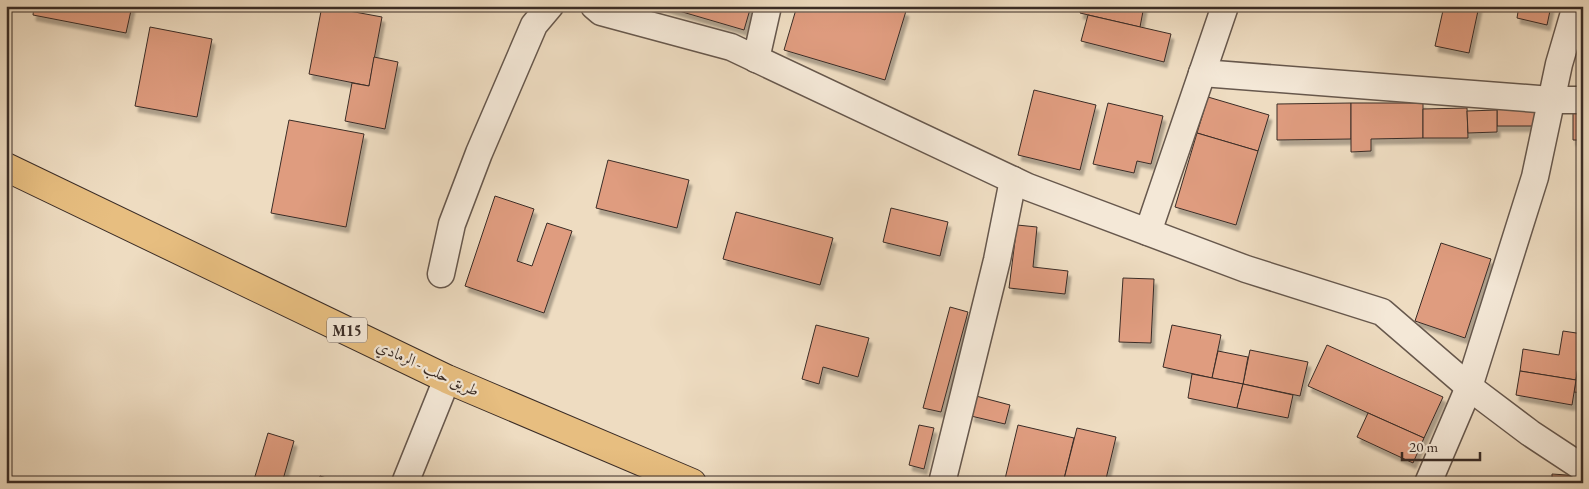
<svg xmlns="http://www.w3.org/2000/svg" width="1589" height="489" font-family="'EB Garamond',Amiri,serif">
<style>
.building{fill:#df9c7f;stroke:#3a2c26;filter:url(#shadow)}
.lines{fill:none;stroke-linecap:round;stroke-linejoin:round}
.minor-casing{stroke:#67584d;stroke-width:29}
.highway-casing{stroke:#3a2c26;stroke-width:30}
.minor{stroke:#f4e8d7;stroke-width:26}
.highway{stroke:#e7be80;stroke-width:28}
.labels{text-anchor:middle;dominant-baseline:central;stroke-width:4.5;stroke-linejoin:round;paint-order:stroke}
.shield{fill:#f4e8d7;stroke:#72645b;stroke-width:1}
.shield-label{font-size:15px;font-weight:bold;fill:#3a2c26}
.street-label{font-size:16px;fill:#3a2c26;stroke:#f4e8d7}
</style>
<defs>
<filter id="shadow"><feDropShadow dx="3" dy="5.5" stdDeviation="1" flood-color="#0004"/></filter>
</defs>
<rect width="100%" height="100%" fill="#eedcc1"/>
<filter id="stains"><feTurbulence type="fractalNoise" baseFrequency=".004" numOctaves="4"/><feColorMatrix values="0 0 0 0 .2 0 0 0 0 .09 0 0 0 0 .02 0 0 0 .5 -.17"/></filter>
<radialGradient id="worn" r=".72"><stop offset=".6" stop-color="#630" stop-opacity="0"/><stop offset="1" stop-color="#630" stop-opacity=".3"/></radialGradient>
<g class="building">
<path d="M 34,6 L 132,6 L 126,33 L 33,15 Z"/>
<path d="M 322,6 L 382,17 L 369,86 L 309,74 Z"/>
<path d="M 662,6 L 751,6 L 744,30 Z"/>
<path d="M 797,6 L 890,6 L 906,11 L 885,80 L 784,50 Z"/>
<path d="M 1082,6 L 1144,6 L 1140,27 L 1080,13 Z"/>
<path d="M 1444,6 L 1479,6 L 1469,53 L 1435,46 Z"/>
<path d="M 1519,6 L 1551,6 L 1547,25 L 1517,18 Z"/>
<path d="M 1088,15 L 1171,34 L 1164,62 L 1081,41 Z"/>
<path d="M 150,27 L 212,39 L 197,117 L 135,106 Z"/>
<path d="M 374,57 L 398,62 L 385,129 L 345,121 L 352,83 L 369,86 Z"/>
<path d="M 1034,90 L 1096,105 L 1080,170 L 1018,155 Z"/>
<path d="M 1208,97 L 1269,115 L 1258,151 L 1197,133 Z"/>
<path d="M 1108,103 L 1163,116 L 1151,164 L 1137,161 L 1134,173 L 1093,164 Z"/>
<path d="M 1351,103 L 1351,139 L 1277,140 L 1277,104 Z"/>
<path d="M 1351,103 L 1423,103 L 1423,138 L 1371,139 L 1371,151 L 1351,152 Z"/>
<rect x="1497" y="107" width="41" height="19"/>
<path d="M 1467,108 L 1468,138 L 1423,138 L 1423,109 Z"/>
<path d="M 1497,110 L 1497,132 L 1468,133 L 1467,111 Z"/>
<path d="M 1573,111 L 1583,112 L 1583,140 L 1573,140 Z"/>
<path d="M 289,120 L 364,134 L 346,227 L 271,213 Z"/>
<path d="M 1197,133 L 1258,151 L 1236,225 L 1175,207 Z"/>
<path d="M 608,160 L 689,180 L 677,228 L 596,208 Z"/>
<path d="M 495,196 L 534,209 L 517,261 L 532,266 L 547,223 L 572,231 L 544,313 L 465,286 Z"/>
<path d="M 891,208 L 948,222 L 940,256 L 883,242 Z"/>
<path d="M 736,212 L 833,238 L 820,285 L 723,259 Z"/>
<path d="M 1017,225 L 1037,227 L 1033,267 L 1068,271 L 1065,294 L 1009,288 Z"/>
<path d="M 1441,243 L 1491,259 L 1465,338 L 1415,321 Z"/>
<path d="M 1123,278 L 1154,279 L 1151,343 L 1119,342 Z"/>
<path d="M 950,307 L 968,312 L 941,412 L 923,408 Z"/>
<path d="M 816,325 L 869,338 L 858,377 L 823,367 L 819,384 L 802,379 Z"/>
<path d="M 1172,325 L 1221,335 L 1212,378 L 1163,367 Z"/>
<path d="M 1563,331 L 1583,334 L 1576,380 L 1520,371 L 1523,349 L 1559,355 Z"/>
<path d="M 1327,345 L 1443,397 L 1424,438 L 1308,386 Z"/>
<path d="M 1250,350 L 1308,362 L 1300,396 L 1243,384 Z"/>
<path d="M 1218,351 L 1248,357 L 1243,384 L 1212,378 Z"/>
<path d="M 1580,355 L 1583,356 L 1583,393 L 1574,392 Z"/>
<path d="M 1520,371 L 1576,380 L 1572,405 L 1516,395 Z"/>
<path d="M 1192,374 L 1243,384 L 1237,408 L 1188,398 Z"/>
<path d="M 1243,384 L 1293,395 L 1288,418 L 1237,408 Z"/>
<path d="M 976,396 L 1010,405 L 1005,424 L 971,416 Z"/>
<path d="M 1368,413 L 1424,438 L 1413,463 L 1357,437 Z"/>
<path d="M 919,425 L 934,428 L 924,469 L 909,465 Z"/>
<path d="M 1018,425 L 1074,438 L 1063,483 L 1004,483 Z"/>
<path d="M 1077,428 L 1116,437 L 1105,483 L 1063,483 Z"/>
<path d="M 268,433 L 294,441 L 282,483 L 253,483 Z"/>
<path d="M 1552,474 L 1581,476 L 1581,483 L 1552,483 Z"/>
<path d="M 320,476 L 343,483 L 317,483 Z"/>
</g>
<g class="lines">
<defs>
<g id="minor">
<path d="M 594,6 L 601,12 L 731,47 L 1028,187 L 1246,269 L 1382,312 L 1469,387 L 1530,433 L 1583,468"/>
<path d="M 756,59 L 768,6"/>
<path d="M 1202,73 L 1551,100 L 1583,100"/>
<path d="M 1148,232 L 1225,6"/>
<path d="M 441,274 L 452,224 L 479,153 L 534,25 L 550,6"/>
<path d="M 405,483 L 447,379"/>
<path d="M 942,483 L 997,260 L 1013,180"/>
<path d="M 1428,483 L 1469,387 L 1535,177 L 1559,64 L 1576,6"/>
</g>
<path id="highway" d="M 6,167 L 447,379 L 692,483"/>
</defs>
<use href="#minor" class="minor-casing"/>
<use href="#highway" class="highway-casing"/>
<use href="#minor" class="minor"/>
<use href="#highway" class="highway"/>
</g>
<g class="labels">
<rect class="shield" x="327" y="317.5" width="40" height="25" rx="4"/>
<g class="shield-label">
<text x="347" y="330">M15</text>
</g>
<g class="street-label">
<text transform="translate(428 368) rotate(25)">طريق حلب - الرمادي</text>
</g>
</g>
<rect width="1589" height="489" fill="none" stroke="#eedcc1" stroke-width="25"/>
<rect x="8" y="8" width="1574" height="474" fill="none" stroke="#3a2c26" stroke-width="2.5"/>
<rect x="12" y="12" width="1564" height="464" fill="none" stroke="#3a2c26"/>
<path d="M1402 452v8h78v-8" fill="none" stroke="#3a2c26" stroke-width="2.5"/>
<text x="1409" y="452" font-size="15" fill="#3a2c26" stroke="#f4e8d7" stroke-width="4" paint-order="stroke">20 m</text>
<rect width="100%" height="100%" filter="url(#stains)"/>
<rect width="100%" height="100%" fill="url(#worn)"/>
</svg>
